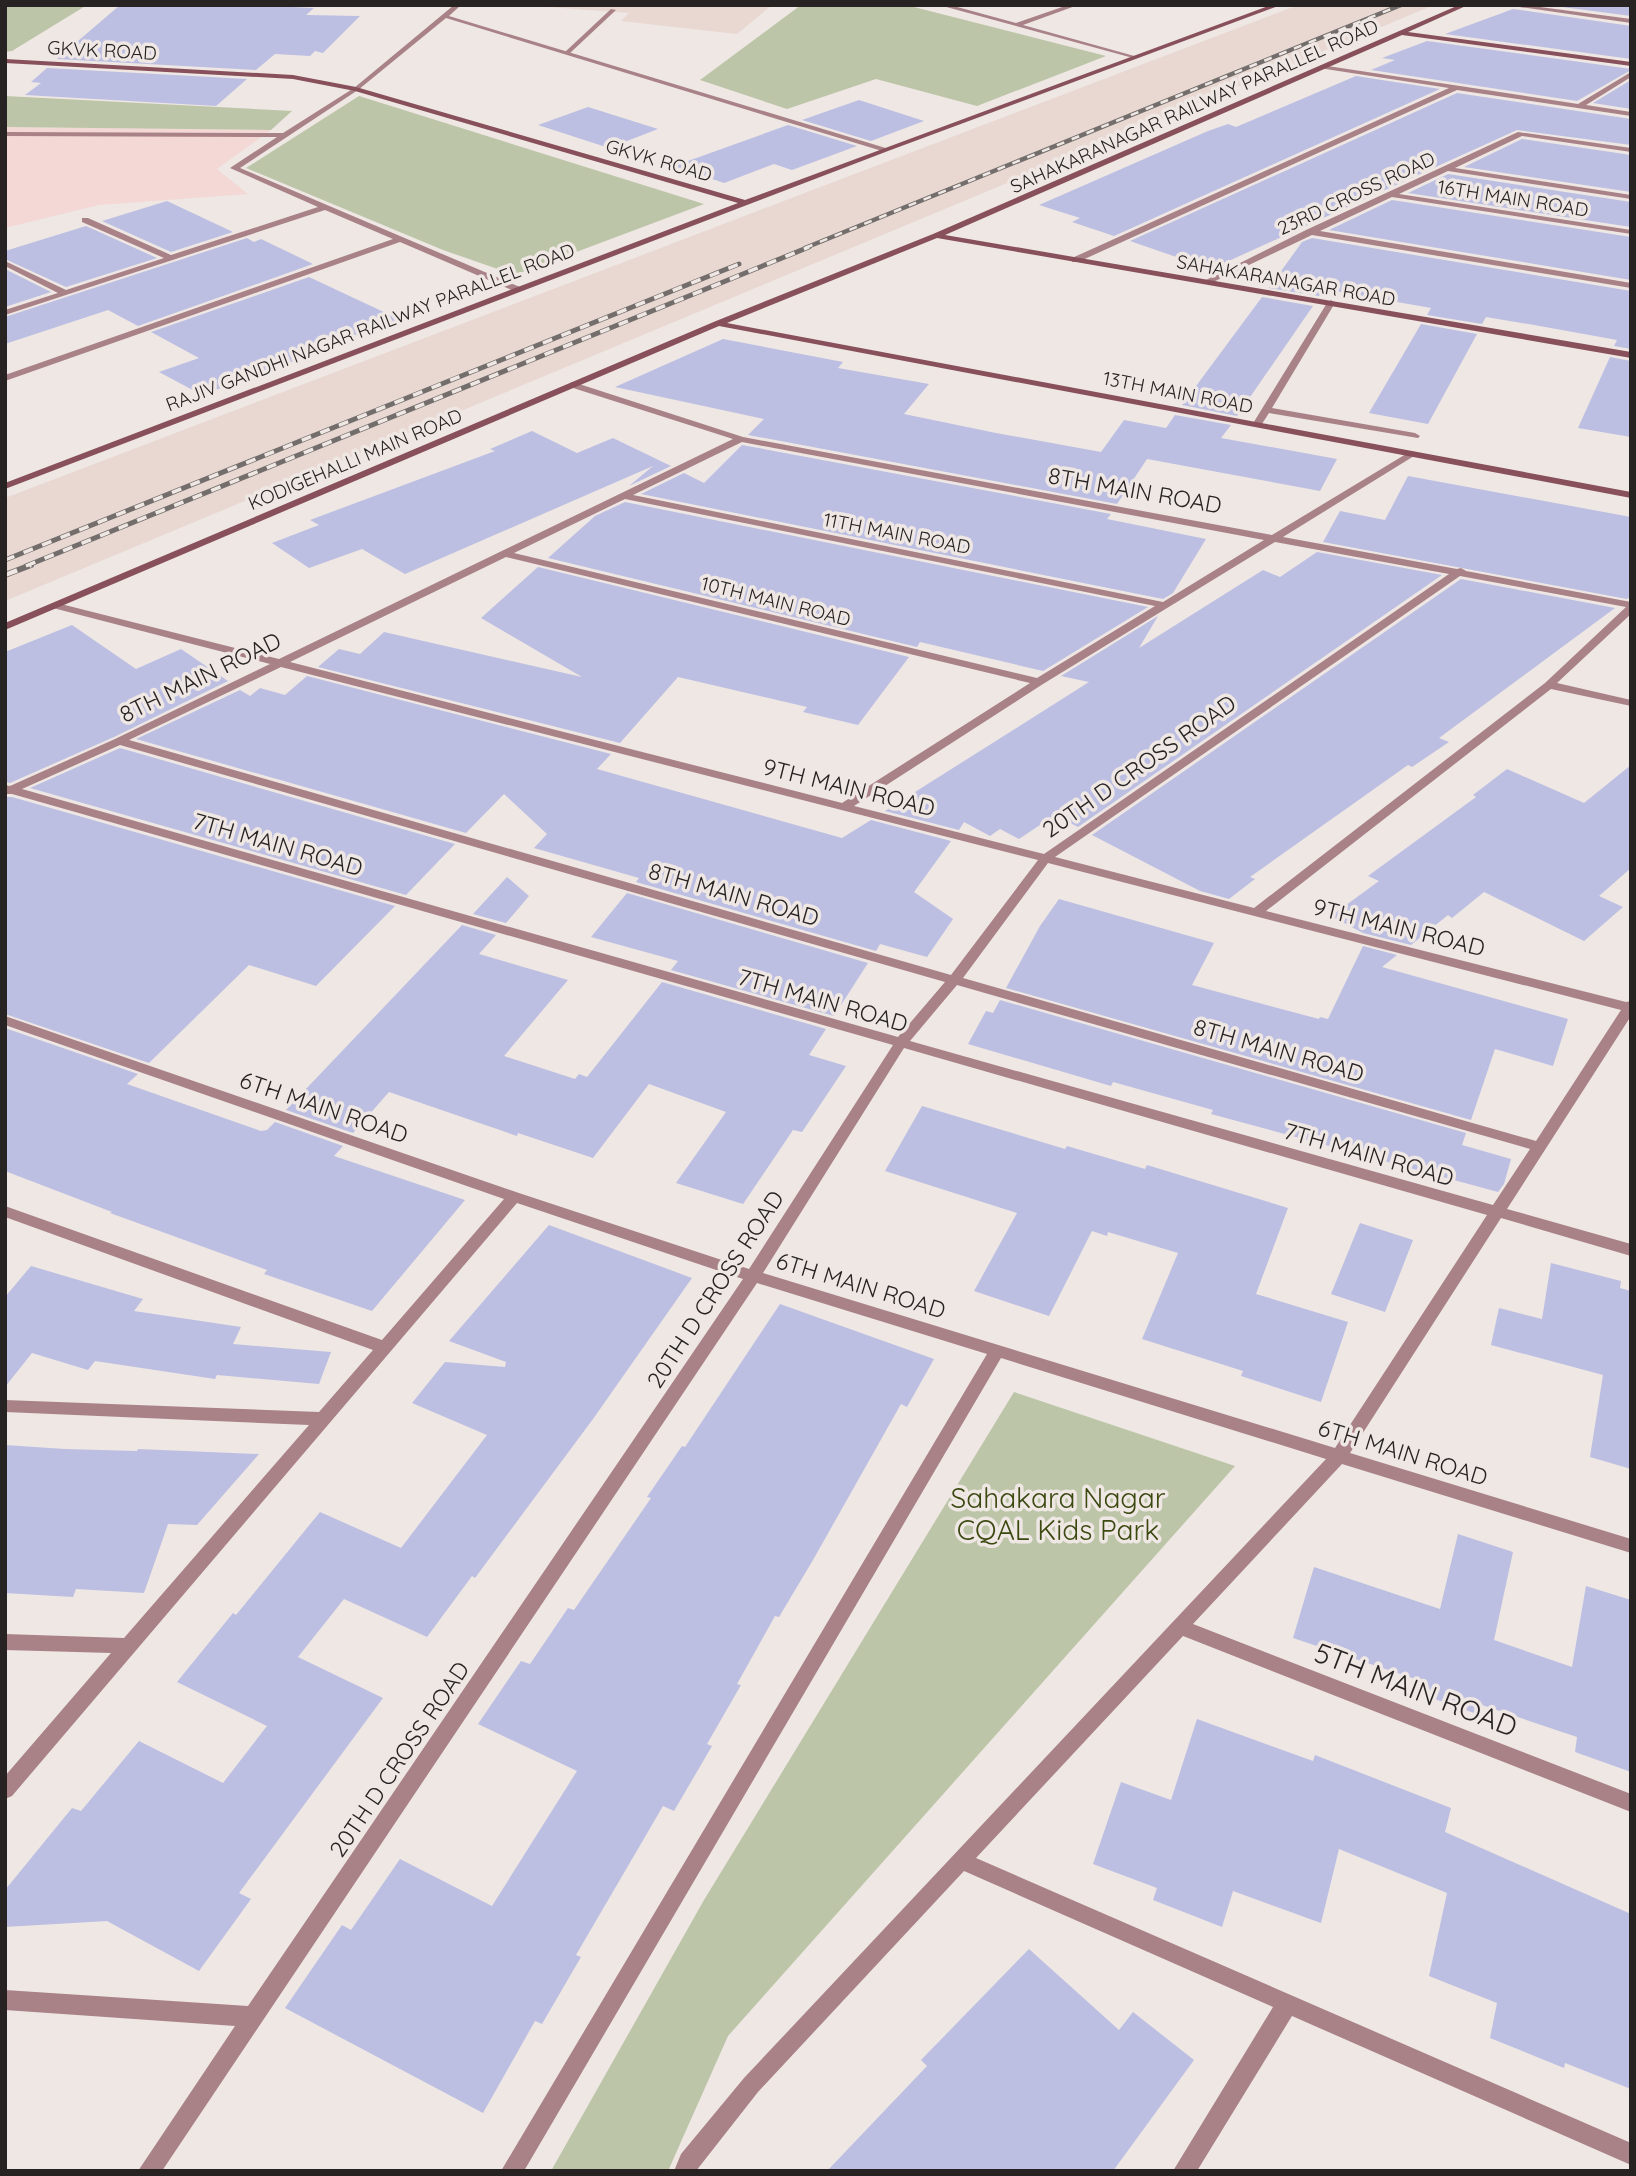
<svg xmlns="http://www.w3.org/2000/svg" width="1636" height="2176" font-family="Quicksand,sans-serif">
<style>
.commercial{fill:#f3d8d5}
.built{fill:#e8d8d1}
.green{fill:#bcc5a7}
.building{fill:#bcbfe2}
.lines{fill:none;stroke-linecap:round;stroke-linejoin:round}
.lane{fill:#a98288;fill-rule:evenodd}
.street{fill:#a98288;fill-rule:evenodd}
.secondary{fill:#87505b;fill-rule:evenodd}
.rail-far2-casing{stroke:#736e6c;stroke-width:4.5}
.rail-far1-casing{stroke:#736e6c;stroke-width:5}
.rail-casing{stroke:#736e6c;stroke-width:6}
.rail-far2{stroke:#efe7e4;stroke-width:2.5;stroke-dasharray:8;stroke-linecap:butt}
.rail-far1{stroke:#efe7e4;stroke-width:3.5;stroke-dasharray:10;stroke-linecap:butt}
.rail{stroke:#efe7e4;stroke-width:4.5;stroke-dasharray:13;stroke-linecap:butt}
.labels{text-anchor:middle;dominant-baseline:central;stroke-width:7;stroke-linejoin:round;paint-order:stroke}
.far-street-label{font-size:19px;fill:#262322;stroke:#efe7e4}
.street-label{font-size:23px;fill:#262322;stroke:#efe7e4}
.near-park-label{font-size:28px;fill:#3b480f;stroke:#efe7e4}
.near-street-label{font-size:28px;fill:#262322;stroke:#efe7e4}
</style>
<rect width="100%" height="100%" fill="#efe7e4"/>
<path class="commercial" d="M 5,127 L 271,130 L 217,169 L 248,194 L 99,205 L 5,228 Z"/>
<g class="built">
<path d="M 521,5 L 772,5 L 737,34 L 621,21 L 629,13 Z"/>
<path d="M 1298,5 L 1434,5 L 5,601 L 5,498 Z"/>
</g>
<g class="green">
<path d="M 5,5 L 87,5 L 12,51 L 5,52 Z"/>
<path d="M 801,5 L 906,5 L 1106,56 L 977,106 L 876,79 L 787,109 L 700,80 Z"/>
<path d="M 5,96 L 292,111 L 271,130 L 5,127 Z"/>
<path d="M 359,96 L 704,204 L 515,275 L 443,250 L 246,168 Z"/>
<path d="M 1014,1392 L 1235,1466 L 728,2036 L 668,2171 L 551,2171 L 704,1900 Z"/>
</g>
<g class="building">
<path d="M 120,5 L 247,5 L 314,8 L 306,15 L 360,16 L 323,53 L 315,51 L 310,56 L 275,54 L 256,70 L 57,59 Z"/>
<path d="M 1547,5 L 1631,5 L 1631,16 Z"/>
<path d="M 1513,9 L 1631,26 L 1631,59 L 1445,34 Z"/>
<path d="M 1427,41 L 1631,69 L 1631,70 L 1577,101 L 1371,70 L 1395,60 L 1382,58 Z"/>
<path d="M 47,68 L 247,79 L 216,106 L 25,95 L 41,83 L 31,82 Z"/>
<path d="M 1356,76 L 1440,89 L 1114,236 L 1072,222 L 1080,218 L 1039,205 L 1208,131 L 1228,124 L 1236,127 Z"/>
<path d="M 1631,80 L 1631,109 L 1593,103 Z"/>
<path d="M 1457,93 L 1631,119 L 1631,145 L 1517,130 L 1211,269 L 1130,241 Z"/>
<path d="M 859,100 L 924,121 L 871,141 L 802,120 Z"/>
<path d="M 588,107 L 658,129 L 609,148 L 538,125 Z"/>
<path d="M 788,125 L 857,146 L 792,170 L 774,164 L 724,183 L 674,166 Z"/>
<path d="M 1522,139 L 1631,155 L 1631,192 L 1464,167 Z"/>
<path d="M 1448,174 L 1631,202 L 1631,227 L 1408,193 Z"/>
<path d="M 1392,200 L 1631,237 L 1631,280 L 1329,230 Z"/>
<path d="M 167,201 L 233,232 L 171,252 L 102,221 Z"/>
<path d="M 86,226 L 157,258 L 66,287 L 5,259 L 5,251 Z"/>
<path d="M 247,238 L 254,242 L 261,239 L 313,264 L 138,326 L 108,310 L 5,344 L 5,317 Z"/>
<path d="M 1312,238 L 1631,291 L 1631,349 L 1614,346 L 1617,340 L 1534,325 L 1486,317 L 1482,324 L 1427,315 L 1431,308 L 1329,290 L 1324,290 L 1319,296 L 1269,288 L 1302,242 Z"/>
<path d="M 5,269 L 51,292 L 5,307 Z"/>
<path d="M 309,277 L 403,321 L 361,336 L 346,333 L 343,343 L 202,395 L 159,372 L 199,358 L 151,332 Z"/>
<path d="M 1262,297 L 1313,306 L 1237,416 L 1182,405 Z"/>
<path d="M 1421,324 L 1477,334 L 1428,424 L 1369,413 Z"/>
<path d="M 723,339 L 843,362 L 838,368 L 929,384 L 904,414 L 996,433 L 1101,452 L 1124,420 L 1166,428 L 1175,415 L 1231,425 L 1221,438 L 1337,459 L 1320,491 L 1147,459 L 1117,504 L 748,435 L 764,419 L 615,387 Z"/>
<path d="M 1610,357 L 1631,361 L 1631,437 L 1578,428 Z"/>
<path d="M 532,431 L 577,453 L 613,438 L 671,466 L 629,486 L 653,466 L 405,574 L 362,549 L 309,568 L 272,543 L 319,525 L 310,520 L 495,451 L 490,449 Z"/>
<path d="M 742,445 L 1111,514 L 1107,519 L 1206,539 L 1173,593 L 1163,599 L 641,494 L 684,473 L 704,483 Z"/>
<path d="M 1408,476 L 1631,517 L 1631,596 L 1627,599 L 1323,542 L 1340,511 L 1385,520 Z"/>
<path d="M 625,502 L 1148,607 L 1043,671 L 920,642 L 917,647 L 548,558 L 595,516 Z"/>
<path d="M 1317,552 L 1442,575 L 1078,827 L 1055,815 L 1019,839 L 1000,829 L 990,836 L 964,822 L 959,830 L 885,811 L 1089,682 L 1061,676 L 1158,616 L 1139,648 L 1263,570 L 1280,577 Z"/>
<path d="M 538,567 L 909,657 L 858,725 L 803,712 L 807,707 L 678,677 L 620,743 L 318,667 L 339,649 L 360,654 L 384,632 L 582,677 L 481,618 Z"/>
<path d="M 1461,579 L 1615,608 L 1439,738 L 1449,742 L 1412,767 L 1408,765 L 1250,877 L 1255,879 L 1229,899 L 1200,891 L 1092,835 Z"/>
<path d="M 72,625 L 136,669 L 181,649 L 228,681 L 114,737 L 10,783 L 5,782 L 5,652 Z"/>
<path d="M 307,676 L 611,754 L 597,769 L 842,838 L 871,820 L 951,841 L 914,892 L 953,919 L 927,957 L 880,944 L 876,951 L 636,882 L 639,878 L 534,848 L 547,834 L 504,794 L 466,833 L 136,739 L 240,690 L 250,696 L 260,688 L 285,695 Z"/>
<path d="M 120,748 L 455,844 L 406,895 L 30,788 Z"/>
<path d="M 1631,765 L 1631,868 L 1599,896 L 1623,907 L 1584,941 L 1484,892 L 1452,918 L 1448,915 L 1411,945 L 1363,933 L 1331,916 L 1379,881 L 1368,876 L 1476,797 L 1473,795 L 1507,769 L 1584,803 Z"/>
<path d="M 5,797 L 12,797 L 395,906 L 316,986 L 249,965 L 149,1063 L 5,1014 Z"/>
<path d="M 507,877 L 529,896 L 506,923 L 473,914 Z"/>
<path d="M 627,893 L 868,963 L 834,1016 L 671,970 L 678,961 L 591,937 Z"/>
<path d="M 1059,899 L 1214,943 L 1192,985 L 1319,1019 L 1320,1017 L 1328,1019 L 1363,946 L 1397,955 L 1382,967 L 1568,1019 L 1553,1066 L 1495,1049 L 1471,1120 L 1006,988 L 1040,926 Z"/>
<path d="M 462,925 L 496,935 L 479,954 L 568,980 L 504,1056 L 575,1079 L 579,1074 L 587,1077 L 662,982 L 826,1029 L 809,1055 L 846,1066 L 802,1132 L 793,1130 L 743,1204 L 676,1183 L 726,1112 L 649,1084 L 593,1158 L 518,1133 L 517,1136 L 389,1092 L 353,1133 L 286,1110 Z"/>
<path d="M 1000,1000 L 1466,1133 L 1462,1145 L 1511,1159 L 1504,1184 L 1498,1192 L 1211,1114 L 1213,1110 L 1113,1082 L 1111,1086 L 968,1044 L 986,1011 L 993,1013 Z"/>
<path d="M 5,1028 L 138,1074 L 127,1084 L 261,1131 L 267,1130 L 275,1122 L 343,1146 L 334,1156 L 465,1200 L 372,1311 L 264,1274 L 267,1270 L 110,1213 L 112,1212 L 5,1171 Z"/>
<path d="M 922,1106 L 1065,1149 L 1067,1146 L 1145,1169 L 1147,1165 L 1288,1208 L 1256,1294 L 1348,1322 L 1321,1402 L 1241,1376 L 1243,1371 L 1142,1339 L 1178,1253 L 1108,1232 L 1107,1236 L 1092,1231 L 1049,1316 L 974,1291 L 1017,1213 L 885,1171 Z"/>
<path d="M 1360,1223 L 1413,1240 L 1385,1312 L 1331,1294 Z"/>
<path d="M 549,1225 L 692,1278 L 593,1419 L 475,1578 L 472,1576 L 427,1637 L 344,1599 L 298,1657 L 383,1698 L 239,1893 L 251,1899 L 199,1971 L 107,1921 L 5,1927 L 5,1890 L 72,1808 L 81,1811 L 139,1741 L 223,1783 L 267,1726 L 177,1682 L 233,1613 L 236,1615 L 320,1512 L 401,1548 L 487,1435 L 412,1403 L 445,1362 L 505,1367 L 506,1362 L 449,1341 Z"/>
<path d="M 1551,1263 L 1621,1281 L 1620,1288 L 1631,1291 L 1631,1469 L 1590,1457 L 1603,1375 L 1491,1345 L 1499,1308 L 1542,1319 Z"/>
<path d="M 31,1266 L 143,1299 L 134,1311 L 241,1327 L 233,1344 L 331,1352 L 319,1384 L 217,1375 L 215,1379 L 95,1361 L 88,1370 L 32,1353 L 5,1387 L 5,1297 Z"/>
<path d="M 780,1304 L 934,1359 L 907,1407 L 901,1404 L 813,1560 L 779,1617 L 775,1616 L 737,1684 L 741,1685 L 707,1744 L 712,1746 L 674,1811 L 663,1806 L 576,1955 L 581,1957 L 542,2024 L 535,2021 L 483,2113 L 285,2008 L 342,1925 L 351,1930 L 400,1859 L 492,1906 L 577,1771 L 478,1724 L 521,1661 L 530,1664 L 568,1608 L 574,1610 L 651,1498 L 647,1497 L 682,1446 L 685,1447 Z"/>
<path d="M 5,1445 L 65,1449 L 137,1451 L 138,1449 L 259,1454 L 197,1525 L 168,1524 L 144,1593 L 76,1589 L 73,1597 L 5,1593 Z"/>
<path d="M 1458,1534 L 1513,1552 L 1494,1640 L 1572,1667 L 1586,1586 L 1631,1600 L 1631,1772 L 1575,1752 L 1577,1737 L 1476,1703 L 1474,1713 L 1415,1692 L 1418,1680 L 1293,1638 L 1314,1567 L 1440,1609 Z"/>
<path d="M 1197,1719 L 1313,1761 L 1315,1755 L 1451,1808 L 1445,1832 L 1631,1914 L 1631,2089 L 1565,2063 L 1564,2068 L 1490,2038 L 1497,2003 L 1429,1976 L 1447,1893 L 1339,1849 L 1321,1923 L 1233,1891 L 1222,1927 L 1153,1900 L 1157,1888 L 1093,1864 L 1121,1782 L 1171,1800 Z"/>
<path d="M 1029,1949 L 1119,2030 L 1133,2012 L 1194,2060 L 1113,2171 L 827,2171 L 927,2066 L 921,2060 Z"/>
</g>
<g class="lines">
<g class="lane">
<path d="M 611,9 L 616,10 L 569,54 L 565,54 L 565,52 Z"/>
<path d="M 1331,300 L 1335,303 L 1272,408 L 1415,433 L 1420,436 L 1418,438 L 1269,413 L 1260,427 L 1252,425 L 1327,303 Z"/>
</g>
<g class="street">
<path d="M 454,5 L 461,5 L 449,16 L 889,149 L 882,151 L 446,18 L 358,90 L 240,168 L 520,287 L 520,291 L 514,291 L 400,242 L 5,381 L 5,375 L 393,239 L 325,210 L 5,315 L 5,310 L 58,293 L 5,266 L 5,261 L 66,290 L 164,258 L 82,222 L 82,218 L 88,218 L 171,255 L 318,207 L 230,168 L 277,137 L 5,136 L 5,132 L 283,133 L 354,88 Z"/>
<path d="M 939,5 L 950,5 L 1016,23 L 1068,5 L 1078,5 L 1023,25 L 1138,57 L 1133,58 Z"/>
<path d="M 1506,5 L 1525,5 L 1631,19 L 1631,23 Z"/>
<path d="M 1321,65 L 1578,104 L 1631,72 L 1631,77 L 1586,105 L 1631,112 L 1631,116 L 1457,90 L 1078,262 L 1072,262 L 1072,258 L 1449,88 L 1319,68 Z"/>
<path d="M 1518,132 L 1631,148 L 1631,152 L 1522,136 L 1455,168 L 1631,195 L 1631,199 L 1448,171 L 1399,194 L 1631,230 L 1631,234 L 1392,197 L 1320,231 L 1631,283 L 1631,288 L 1312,235 L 1209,284 L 1202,282 L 1306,230 Z"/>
<path d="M 573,382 L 743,437 L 1272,535 L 1411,451 L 1416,454 L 1414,456 L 1283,537 L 1457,569 L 1461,568 L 1466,571 L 1631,602 L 1631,614 L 1557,683 L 1631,700 L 1631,706 L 1551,689 L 1266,911 L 1626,1002 L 1631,1001 L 1631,1016 L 1507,1209 L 1631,1244 L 1631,1256 L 1501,1218 L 1350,1453 L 1631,1539 L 1631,1553 L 1342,1464 L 1193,1624 L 1631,1794 L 1631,1812 L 1183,1636 L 976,1858 L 1631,2143 L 1631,2165 L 1292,2016 L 1197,2171 L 1173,2171 L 1273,2007 L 964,1871 L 758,2092 L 696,2171 L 674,2171 L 681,2154 L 744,2078 L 1326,1459 L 1001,1358 L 524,2171 L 501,2171 L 987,1354 L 757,1283 L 162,2171 L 138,2171 L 235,2026 L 5,2010 L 5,1990 L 248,2006 L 743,1279 L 517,1203 L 12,1796 L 5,1799 L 5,1776 L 111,1653 L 5,1650 L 5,1634 L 124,1638 L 309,1425 L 5,1412 L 5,1400 L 319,1412 L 373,1350 L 5,1217 L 5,1206 L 382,1340 L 504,1199 L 5,1025 L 5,1016 L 519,1193 L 749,1269 L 893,1045 L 12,794 L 5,794 L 5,785 L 10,786 L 115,739 L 270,664 L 53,608 L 53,604 L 57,603 L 279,659 L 733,439 L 570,387 L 570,383 ZM 742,442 L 1264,540 L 1163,602 L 633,495 ZM 625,499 L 1155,606 L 1037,678 L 514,553 ZM 1275,542 L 1449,574 L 1044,854 L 854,806 L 1043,684 ZM 506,557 L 1030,683 L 842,803 L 290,662 ZM 1460,576 L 1626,607 L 1545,683 L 1254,908 L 1055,857 ZM 281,667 L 1038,860 L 951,975 L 129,740 ZM 120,745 L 945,982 L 898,1037 L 22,789 ZM 1048,863 L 1621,1010 L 1536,1141 L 963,978 ZM 957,985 L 1530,1149 L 1493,1205 L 910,1041 ZM 904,1048 L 1487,1215 L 1335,1448 L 763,1273 Z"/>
</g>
<g class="secondary">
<path d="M 1271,5 L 1281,5 L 888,151 L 5,489 L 5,483 L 738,203 L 355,91 L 293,79 L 5,63 L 5,59 L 293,75 L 356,87 L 745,200 Z"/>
<path d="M 1459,5 L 1468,5 L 1408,32 L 1631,62 L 1631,66 L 1402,35 L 945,235 L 1631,352 L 1631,358 L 937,238 L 727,323 L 1631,492 L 1631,498 L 719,326 L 5,630 L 5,623 L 716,321 L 933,234 Z"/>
</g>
<defs>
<path id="rail-far2" d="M 805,248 L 1401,5"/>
<g id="rail-far1">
<path d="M 5,560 L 739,264"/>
<path d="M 26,566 L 809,247"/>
</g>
<path id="rail" d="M 5,575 L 31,565"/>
</defs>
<use href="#rail-far2" class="rail-far2-casing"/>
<use href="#rail-far1" class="rail-far1-casing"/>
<use href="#rail" class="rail-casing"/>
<use href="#rail-far2" class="rail-far2"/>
<use href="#rail-far1" class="rail-far1"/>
<use href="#rail" class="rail"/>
</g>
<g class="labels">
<g class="far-street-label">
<text transform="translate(102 50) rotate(3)">GKVK ROAD</text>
<text transform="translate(1194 106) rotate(-24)">SAHAKARANAGAR RAILWAY PARALLEL ROAD</text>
<text transform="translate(659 160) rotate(16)">GKVK ROAD</text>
<text transform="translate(1356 193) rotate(-25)">23RD CROSS ROAD</text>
<text transform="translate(1513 198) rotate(9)">16TH MAIN ROAD</text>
<text transform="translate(1286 280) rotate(10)">SAHAKARANAGAR ROAD</text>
<text transform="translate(370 327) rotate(-21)">RAJIV GANDHI NAGAR RAILWAY PARALLEL ROAD</text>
<text transform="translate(1178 392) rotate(11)">13TH MAIN ROAD</text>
<text transform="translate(355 459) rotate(-23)">KODIGEHALLI MAIN ROAD</text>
<text transform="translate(897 533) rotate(11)">11TH MAIN ROAD</text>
<text transform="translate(776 601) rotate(14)">10TH MAIN ROAD</text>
</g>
<g class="street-label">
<text transform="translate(1135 490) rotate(10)">8TH MAIN ROAD</text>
<text transform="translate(200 677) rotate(-26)">8TH MAIN ROAD</text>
<text transform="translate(1139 766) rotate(-35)">20TH D CROSS ROAD</text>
<text transform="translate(849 787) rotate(14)">9TH MAIN ROAD</text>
<text transform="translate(278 844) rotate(16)">7TH MAIN ROAD</text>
<text transform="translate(734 894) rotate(16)">8TH MAIN ROAD</text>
<text transform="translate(1399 927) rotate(14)">9TH MAIN ROAD</text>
<text transform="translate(823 1000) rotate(16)">7TH MAIN ROAD</text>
<text transform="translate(1279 1050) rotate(16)">8TH MAIN ROAD</text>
<text transform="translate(324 1107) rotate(19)">6TH MAIN ROAD</text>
<text transform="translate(1369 1154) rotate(16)">7TH MAIN ROAD</text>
<text transform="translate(861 1285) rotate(17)">6TH MAIN ROAD</text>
<text transform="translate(715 1289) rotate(-57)">20TH D CROSS ROAD</text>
<text transform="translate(1403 1452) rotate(17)">6TH MAIN ROAD</text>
<text transform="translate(399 1759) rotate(-56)">20TH D CROSS ROAD</text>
</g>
<g class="near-park-label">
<text x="1058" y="1497">Sahakara Nagar<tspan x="1058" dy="32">CQAL Kids Park</tspan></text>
</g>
<g class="near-street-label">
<text transform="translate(1416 1689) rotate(21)">5TH MAIN ROAD</text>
</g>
</g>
<rect width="1636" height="2176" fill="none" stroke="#262322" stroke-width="14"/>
</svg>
